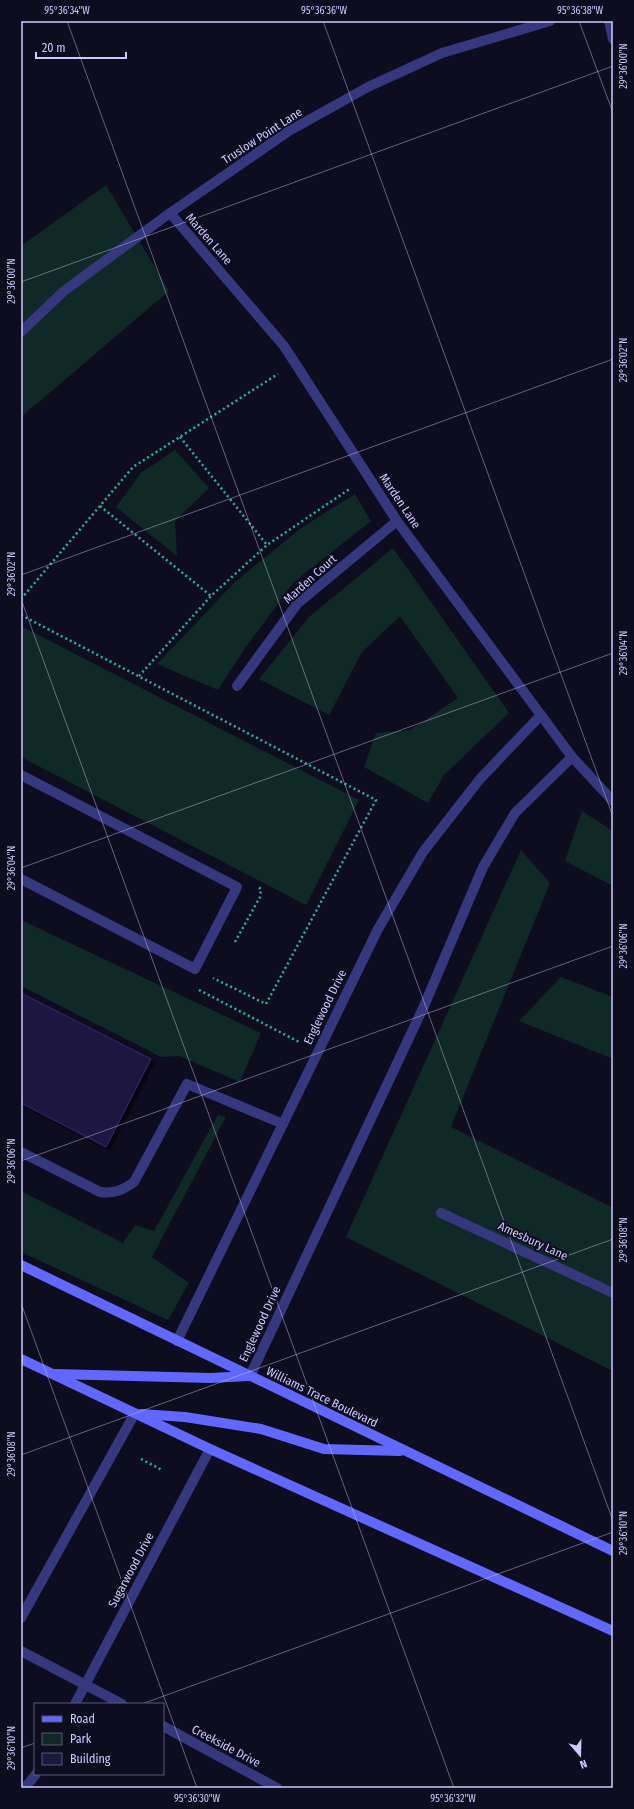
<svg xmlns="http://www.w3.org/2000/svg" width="634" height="1809" font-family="'Fira Sans Condensed',sans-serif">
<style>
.green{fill:#0f2927}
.building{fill:#1d1840;stroke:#32296d;filter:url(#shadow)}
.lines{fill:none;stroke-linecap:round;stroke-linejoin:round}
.path{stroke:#2bb2a1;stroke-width:2.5;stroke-dasharray:2 3;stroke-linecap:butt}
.lane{stroke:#36387f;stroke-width:10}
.street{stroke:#36387f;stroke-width:10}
.secondary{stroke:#6168ff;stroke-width:10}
.ticks{fill:none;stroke:#cdcaff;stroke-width:1;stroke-opacity:0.45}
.labels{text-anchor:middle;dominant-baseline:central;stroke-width:4;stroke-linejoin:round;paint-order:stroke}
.street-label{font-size:12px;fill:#cdcaff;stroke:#0e0c1f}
.neatline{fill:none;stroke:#cdcaff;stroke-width:1.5}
.ticks-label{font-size:10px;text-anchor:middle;fill:#cdcaff}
</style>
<defs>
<filter id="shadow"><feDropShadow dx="3.5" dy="3.5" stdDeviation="1" flood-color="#0009"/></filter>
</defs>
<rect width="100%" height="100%" fill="#0e0c1f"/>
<g class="green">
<path d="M 106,185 L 169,291 L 21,417 L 21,246 Z"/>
<path d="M 175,450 L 209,488 L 175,521 L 177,556 L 116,507 L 141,473 Z"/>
<path d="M 355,494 L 371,521 L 294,582 L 245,648 L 218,690 L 157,664 L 235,582 L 301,528 Z"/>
<path d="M 393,548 L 509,713 L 444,775 L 428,803 L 364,767 L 376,733 L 410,730 L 458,698 L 400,616 L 362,652 L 329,715 L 259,679 L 310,616 Z"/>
<path d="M 21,626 L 359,800 L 306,905 L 21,757 Z"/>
<path d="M 582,811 L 613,831 L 613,886 L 565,861 Z"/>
<path d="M 521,850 L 550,883 L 451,1127 L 613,1208 L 613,1371 L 346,1237 Z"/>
<path d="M 21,920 L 261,1033 L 240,1082 L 179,1056 L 161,1057 L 21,986 Z"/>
<path d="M 561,977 L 613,997 L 613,1059 L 519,1021 Z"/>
<path d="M 218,1115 L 226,1117 L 152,1257 L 189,1283 L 168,1320 L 21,1252 L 21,1191 L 123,1243 L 135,1225 L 154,1231 Z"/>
</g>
<path class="building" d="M 21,993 L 151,1059 L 106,1147 L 21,1103 Z"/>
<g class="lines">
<g class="path">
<path d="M 180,437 L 267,545"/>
<path d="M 100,506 L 211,596"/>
<path d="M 21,599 L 133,467 L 278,374"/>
<path d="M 21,615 L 376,800 L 266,1004 L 213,978"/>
<path d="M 139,676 L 211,596 L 267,545 L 351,488"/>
<path d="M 235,942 L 260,897 L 261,889 L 258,887"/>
<path d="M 199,990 L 301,1043"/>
<path d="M 141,1459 L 162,1470"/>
</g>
<g class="lane">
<path d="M 21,775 L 237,887 L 195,969 L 21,879"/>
<path d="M 21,1152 L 100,1192 C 114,1194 123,1190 134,1182 L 187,1084 L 283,1124"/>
</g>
<g class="street">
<path d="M 609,21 L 613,39"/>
<path d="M 170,213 L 284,346 L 397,521 L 572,757 L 613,801"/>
<path d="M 21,332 L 64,291 L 170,213 L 289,131 L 368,87 L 442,53 L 550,21"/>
<path d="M 237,686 L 297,604 L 397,521"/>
<path d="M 441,1213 L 613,1293"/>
<path d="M 177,1341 L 378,929 L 423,852 L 480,779 L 541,715"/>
<path d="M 250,1376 L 424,1006 L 483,867 L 515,813 L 572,757"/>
<path d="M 21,1618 L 135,1413"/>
<path d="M 21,1651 L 122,1704"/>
<path d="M 75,1704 L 210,1449"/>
<path d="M 163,1726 L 277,1788"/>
<path d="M 25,1788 L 36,1774"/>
</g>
<g class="secondary">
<path d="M 21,1265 L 613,1551"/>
<path d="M 21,1359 L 210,1449 L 613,1631"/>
<path d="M 55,1374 L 211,1378 L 248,1376"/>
<path d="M 141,1414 L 185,1417 L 261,1429 L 324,1449 L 400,1451"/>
</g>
</g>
<path class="ticks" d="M 67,21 L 613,1521M 323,21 L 613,817M 579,21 L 613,113M 21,282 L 613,66M 21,575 L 613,359M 21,599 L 454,1788M 21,868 L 613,653M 21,1161 L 613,946M 21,1303 L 197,1788M 21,1455 L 613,1239M 142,1704 L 613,1532M 21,1748 L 35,1743"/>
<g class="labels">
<g class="street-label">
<text transform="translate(262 136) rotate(-33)">Truslow Point Lane</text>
<text transform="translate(209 239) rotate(49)">Marden Lane</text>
<text transform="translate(400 501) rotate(56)">Marden Lane</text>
<text transform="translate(310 579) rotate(-42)">Marden Court</text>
<text transform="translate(325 1007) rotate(-64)">Englewood Drive</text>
<text transform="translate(533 1241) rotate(25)">Amesbury Lane</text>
<text transform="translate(260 1324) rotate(-65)">Englewood Drive</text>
<text transform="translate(322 1397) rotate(26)">Williams Trace Boulevard</text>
<text transform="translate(131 1570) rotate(-62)">Sugarwood Drive</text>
<text transform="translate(226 1746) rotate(28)">Creekside Drive</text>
</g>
</g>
<rect width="634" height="1809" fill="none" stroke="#0e0c1f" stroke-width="44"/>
<rect x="34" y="1703" width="130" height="72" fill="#0e0c1f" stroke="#5a5879"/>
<rect x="42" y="1716" width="20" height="6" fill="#6168ff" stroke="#5a5879"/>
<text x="70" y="1723" font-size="12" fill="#cdcaff">Road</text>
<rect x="42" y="1733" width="20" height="12" fill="#0f2927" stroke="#5a5879"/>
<text x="70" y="1743" font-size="12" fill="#cdcaff">Park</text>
<rect x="42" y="1753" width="20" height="12" fill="#1d1840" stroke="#5a5879"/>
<text x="70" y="1763" font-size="12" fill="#cdcaff">Building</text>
<g transform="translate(580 1755) rotate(160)" stroke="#0e0c1f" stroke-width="3" paint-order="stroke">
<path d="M0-3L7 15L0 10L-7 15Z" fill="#cdcaff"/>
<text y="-6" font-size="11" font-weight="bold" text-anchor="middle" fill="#cdcaff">N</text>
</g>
<path d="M36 52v6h90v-6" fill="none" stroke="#cdcaff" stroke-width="2"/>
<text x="42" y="52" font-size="12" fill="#cdcaff" stroke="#0e0c1f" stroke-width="3" paint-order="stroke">20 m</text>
<rect x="22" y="22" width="590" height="1765" class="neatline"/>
<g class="ticks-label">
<text x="67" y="14">95°36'34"W</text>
<text x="324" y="14">95°36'36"W</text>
<text x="580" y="14">95°36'38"W</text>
<text transform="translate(623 66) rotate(-90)" y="4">29°36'00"N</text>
<text transform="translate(11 281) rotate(-90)" y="4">29°36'00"N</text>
<text transform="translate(623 360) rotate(-90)" y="4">29°36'02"N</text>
<text transform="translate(11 574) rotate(-90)" y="4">29°36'02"N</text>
<text transform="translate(623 653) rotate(-90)" y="4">29°36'04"N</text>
<text transform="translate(11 868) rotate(-90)" y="4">29°36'04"N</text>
<text transform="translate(623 946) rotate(-90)" y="4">29°36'06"N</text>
<text transform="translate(11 1161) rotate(-90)" y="4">29°36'06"N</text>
<text transform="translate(623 1240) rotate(-90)" y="4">29°36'08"N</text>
<text transform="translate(11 1454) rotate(-90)" y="4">29°36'08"N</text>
<text transform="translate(623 1533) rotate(-90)" y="4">29°36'10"N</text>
<text transform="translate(11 1748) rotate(-90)" y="4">29°36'10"N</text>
<text x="197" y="1802">95°36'30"W</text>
<text x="453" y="1802">95°36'32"W</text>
</g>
</svg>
